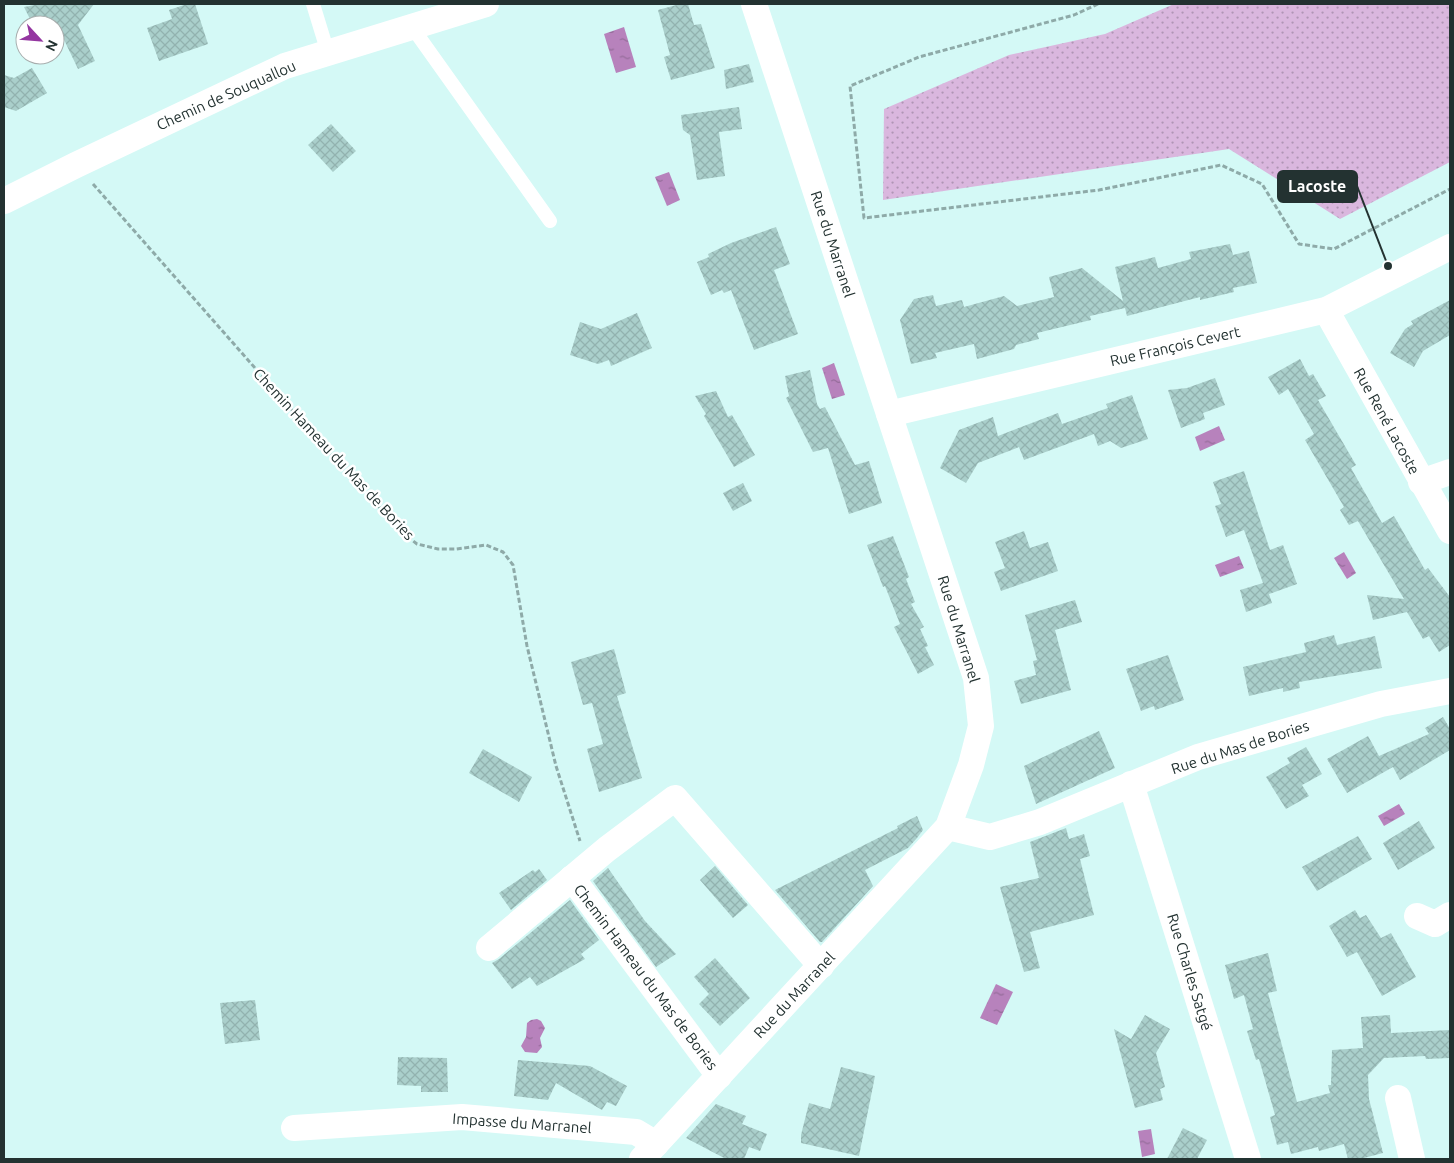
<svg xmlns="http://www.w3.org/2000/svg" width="1454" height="1163" font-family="Ubuntu,sans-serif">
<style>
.grass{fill:url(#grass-dots)}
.water{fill:url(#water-ripples)}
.building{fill:url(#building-cross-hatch)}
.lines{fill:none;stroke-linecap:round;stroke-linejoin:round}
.path{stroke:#8eaaa8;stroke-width:3;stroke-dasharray:5 2.5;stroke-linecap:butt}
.lane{stroke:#fff;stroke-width:14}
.street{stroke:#fff;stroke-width:26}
.labels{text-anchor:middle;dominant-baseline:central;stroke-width:5;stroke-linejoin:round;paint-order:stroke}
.street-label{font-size:15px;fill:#233231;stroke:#fff}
.leader{fill:none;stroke:#233231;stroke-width:2}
.callout-dot{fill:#233231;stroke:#fff;stroke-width:2}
.callout{fill:#233231;stroke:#233231;stroke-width:2}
.callout-label{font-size:16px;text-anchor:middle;font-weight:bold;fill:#fff}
</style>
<defs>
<pattern id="grass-dots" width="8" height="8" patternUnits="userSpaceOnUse" patternTransform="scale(1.25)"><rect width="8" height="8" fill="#dab7de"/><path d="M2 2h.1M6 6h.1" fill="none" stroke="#b095b5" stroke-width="1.8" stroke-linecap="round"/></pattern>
<pattern id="water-ripples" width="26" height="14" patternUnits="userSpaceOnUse" patternTransform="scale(1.25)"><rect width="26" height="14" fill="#b782bc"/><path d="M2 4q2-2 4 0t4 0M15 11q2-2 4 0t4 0" fill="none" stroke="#946b99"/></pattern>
<pattern id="building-cross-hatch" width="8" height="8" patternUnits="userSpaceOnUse" patternTransform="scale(1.25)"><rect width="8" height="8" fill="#aacfcb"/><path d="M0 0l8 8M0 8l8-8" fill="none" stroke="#92b2af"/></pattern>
</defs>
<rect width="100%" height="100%" fill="#d4f9f6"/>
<path class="grass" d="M 1174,4 L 1450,4 L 1450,162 L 1340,219 L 1229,149 L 883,200 L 884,109 L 1009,55 L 1105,34 Z"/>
<g class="water">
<path d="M 624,27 L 636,67 L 616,73 L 604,34 Z"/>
<path d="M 669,172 L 680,200 L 667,206 L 655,177 Z"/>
<path d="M 834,363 L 845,395 L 832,399 L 822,368 Z"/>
<path d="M 1219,426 L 1225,440 L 1200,451 L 1195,437 Z"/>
<path d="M 1344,552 L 1356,573 L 1347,579 L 1334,558 Z"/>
<path d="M 1239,556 L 1244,568 L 1220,577 L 1215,565 Z"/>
<path d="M 1399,804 L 1405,814 L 1384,826 L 1378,816 Z"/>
<path d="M 996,984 L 1013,992 L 997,1025 L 980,1018 Z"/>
<path d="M 537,1019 L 541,1021 L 545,1028 L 540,1038 L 542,1047 L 537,1053 L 525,1052 L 521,1046 L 526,1037 L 527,1023 L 531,1020 Z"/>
<path d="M 1151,1129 L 1155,1154 L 1142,1157 L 1138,1131 Z"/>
</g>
<g class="building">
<path d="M 40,4 L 94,4 L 78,25 L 95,61 L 78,69 L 57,25 L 33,25 L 24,7 Z"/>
<path d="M 187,4 L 195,4 L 208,44 L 159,61 L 147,28 L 172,19 L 169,10 Z"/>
<path d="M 680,4 L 688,4 L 694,25 L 701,24 L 715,68 L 671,80 L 664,57 L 670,55 L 658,10 Z"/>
<path d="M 749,64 L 754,82 L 726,89 L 724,70 Z"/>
<path d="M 32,68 L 47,93 L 16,111 L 4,107 L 4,75 L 14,78 Z"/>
<path d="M 739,107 L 742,129 L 719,132 L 725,176 L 697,180 L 690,135 L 683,130 L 681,115 Z"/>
<path d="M 331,124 L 356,151 L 333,172 L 308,145 Z"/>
<path d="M 776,227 L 790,264 L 774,270 L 798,334 L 754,350 L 731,290 L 724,293 L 722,290 L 711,295 L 697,262 L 709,257 L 708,254 L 731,243 Z"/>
<path d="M 1230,244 L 1233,255 L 1249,251 L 1257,283 L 1233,288 L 1234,292 L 1200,300 L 1200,297 L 1127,316 L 1125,308 L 1090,316 L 1091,320 L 1037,333 L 1039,339 L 1016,345 L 1014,349 L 977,359 L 974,344 L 935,353 L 937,358 L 911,364 L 900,320 L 914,299 L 933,295 L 936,306 L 962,300 L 964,307 L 1004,296 L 1017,306 L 1054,297 L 1049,277 L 1082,268 L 1123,301 L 1115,267 L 1155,257 L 1158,268 L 1191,259 L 1189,252 Z"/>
<path d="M 1450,300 L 1450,335 L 1423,351 L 1414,367 L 1390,353 L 1405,329 L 1413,324 L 1411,321 Z"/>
<path d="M 637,313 L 652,348 L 611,366 L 609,360 L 598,364 L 570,355 L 580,322 L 601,329 Z"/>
<path d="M 1300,359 L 1309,376 L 1313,374 L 1326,396 L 1318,400 L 1356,465 L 1351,468 L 1382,523 L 1394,516 L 1425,570 L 1428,568 L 1450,597 L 1450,645 L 1439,652 L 1429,636 L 1423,639 L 1407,612 L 1373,620 L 1367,595 L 1404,599 L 1358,521 L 1349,525 L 1340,510 L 1344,507 L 1305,440 L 1314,434 L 1288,389 L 1279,395 L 1268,377 Z"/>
<path d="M 810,370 L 817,404 L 820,409 L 825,407 L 855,465 L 869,461 L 882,503 L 849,514 L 828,448 L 813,452 L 786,398 L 789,396 L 785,376 Z"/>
<path d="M 1215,378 L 1225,405 L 1203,413 L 1205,419 L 1181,428 L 1168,390 L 1187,388 Z"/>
<path d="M 716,391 L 728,417 L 732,415 L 755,455 L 734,467 L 704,416 L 706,414 L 695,396 Z"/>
<path d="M 1132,395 L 1148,439 L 1121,448 L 1110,441 L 1098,446 L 1094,434 L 1024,460 L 1019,447 L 978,463 L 966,483 L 940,468 L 959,430 L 993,417 L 998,436 L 1058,413 L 1062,424 L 1108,408 L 1106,404 Z"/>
<path d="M 1244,471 L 1270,550 L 1283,545 L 1297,584 L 1269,594 L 1272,603 L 1246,612 L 1240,590 L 1263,583 L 1244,530 L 1226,537 L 1215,506 L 1221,504 L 1213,482 Z"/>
<path d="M 743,483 L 752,501 L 733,511 L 723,493 Z"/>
<path d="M 1024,531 L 1030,548 L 1048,542 L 1058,571 L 1001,591 L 994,572 L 1005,568 L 995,542 Z"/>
<path d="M 893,536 L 909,577 L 906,579 L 915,602 L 911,604 L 924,627 L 920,629 L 928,646 L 925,647 L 934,665 L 918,674 L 894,627 L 900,624 L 885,586 L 883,587 L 867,545 Z"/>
<path d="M 1075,600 L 1082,622 L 1055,630 L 1071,690 L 1021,704 L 1014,681 L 1036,675 L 1033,661 L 1037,660 L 1025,615 Z"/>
<path d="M 1334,635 L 1337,645 L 1375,636 L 1382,668 L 1299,682 L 1300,688 L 1283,692 L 1283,688 L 1249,696 L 1243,667 L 1306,652 L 1304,643 Z"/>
<path d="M 614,649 L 626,693 L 617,696 L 642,778 L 599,792 L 587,749 L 603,744 L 592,703 L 583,705 L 571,662 Z"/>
<path d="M 1168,655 L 1184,700 L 1155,710 L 1154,706 L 1141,711 L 1126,669 Z"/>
<path d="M 1443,717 L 1450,729 L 1450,750 L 1400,780 L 1393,767 L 1347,793 L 1327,759 L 1368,736 L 1379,756 L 1429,734 L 1425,728 Z"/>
<path d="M 1099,731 L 1115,768 L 1036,804 L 1024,766 Z"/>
<path d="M 1306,747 L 1322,774 L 1302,785 L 1309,796 L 1286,809 L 1266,777 L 1290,763 L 1287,758 Z"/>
<path d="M 483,749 L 532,777 L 519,802 L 469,773 Z"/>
<path d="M 917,816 L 923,830 L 917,838 L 908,848 L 865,870 L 873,886 L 822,942 L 820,942 L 775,890 L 898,828 L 897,826 Z"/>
<path d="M 1419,821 L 1435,848 L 1398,870 L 1383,843 Z"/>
<path d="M 1066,828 L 1069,839 L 1084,834 L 1090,856 L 1080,859 L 1094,915 L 1030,932 L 1040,968 L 1024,972 L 1000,887 L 1039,878 L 1030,842 Z"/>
<path d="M 1358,836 L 1372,859 L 1317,891 L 1302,867 Z"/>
<path d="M 715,866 L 748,905 L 733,918 L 700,880 Z"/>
<path d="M 608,868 L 645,921 L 676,954 L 656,967 L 593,881 Z"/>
<path d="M 539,869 L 547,880 L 511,910 L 499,893 L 533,870 L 535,872 Z"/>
<path d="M 570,900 L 599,940 L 581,954 L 585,959 L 537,986 L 530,977 L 512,989 L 492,963 L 499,959 Z"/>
<path d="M 1355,910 L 1360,918 L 1366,915 L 1381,938 L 1391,933 L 1416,977 L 1382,996 L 1357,952 L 1347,957 L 1329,926 Z"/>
<path d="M 1268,953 L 1277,991 L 1268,993 L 1297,1102 L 1330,1093 L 1328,1085 L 1331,1085 L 1332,1050 L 1363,1048 L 1361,1017 L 1390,1015 L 1391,1033 L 1450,1030 L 1450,1058 L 1426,1059 L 1425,1056 L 1384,1058 L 1368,1075 L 1369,1099 L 1383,1153 L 1360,1159 L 1348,1159 L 1344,1144 L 1319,1151 L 1318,1147 L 1291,1154 L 1288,1142 L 1277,1145 L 1270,1117 L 1275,1115 L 1259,1059 L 1256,1060 L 1247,1031 L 1253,1029 L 1244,995 L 1234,999 L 1225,965 Z"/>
<path d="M 715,958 L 750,998 L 720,1026 L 699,1004 L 709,994 L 694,977 Z"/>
<path d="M 255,1000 L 260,1040 L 225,1044 L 220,1003 Z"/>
<path d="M 1145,1015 L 1170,1029 L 1156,1053 L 1165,1087 L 1160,1089 L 1163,1100 L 1135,1108 L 1114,1029 L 1131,1039 Z"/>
<path d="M 398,1057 L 447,1058 L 448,1092 L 421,1092 L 421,1086 L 397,1085 Z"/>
<path d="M 518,1060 L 590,1066 L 627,1086 L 616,1106 L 607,1102 L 602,1110 L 556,1083 L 548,1100 L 514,1096 Z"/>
<path d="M 841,1067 L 875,1076 L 859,1156 L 801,1143 L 801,1135 L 809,1103 L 830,1109 Z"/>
<path d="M 716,1104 L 746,1116 L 742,1124 L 767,1134 L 760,1151 L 749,1147 L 744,1159 L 726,1159 L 686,1138 Z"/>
<path d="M 1183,1128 L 1207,1140 L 1197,1159 L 1167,1159 Z"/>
</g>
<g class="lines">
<g class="path">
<path d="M 1098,4 L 1074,15 L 919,57 L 850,86 L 864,218 L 1099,190 L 1221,165 L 1262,184 L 1299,244 L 1334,249 L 1450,189"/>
<path d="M 93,184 L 351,477 L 404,534 L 417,544 L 438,549 L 456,549 L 486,545 L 503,552 L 513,565 L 527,646 L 556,766 L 580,841"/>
</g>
<g class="lane">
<path d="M 313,4 L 328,53"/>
<path d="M 412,27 L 550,221"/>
</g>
<g class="street">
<path d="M 4,201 L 76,165 L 285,66 L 486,4"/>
<path d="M 1326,310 L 1450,531"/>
<path d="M 889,414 L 1326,310 L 1450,247"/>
<path d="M 1421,482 L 1450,472"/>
<path d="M 1131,784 L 1248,1159"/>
<path d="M 948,827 L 990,837 L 1040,822 L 1198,757 L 1381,704 L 1450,691"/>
<path d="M 572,878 L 719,1076"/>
<path d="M 1417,916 L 1435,924 L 1450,915"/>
<path d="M 489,948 L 607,849 L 675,798 L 821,966"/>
<path d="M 1398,1098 L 1412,1159"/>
<path d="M 294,1128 L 462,1117 L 636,1132 L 656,1144"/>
<path d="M 642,1159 L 948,827 L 971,765 L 981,726 L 976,678 L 754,4"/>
</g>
</g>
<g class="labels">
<g class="street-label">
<text transform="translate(226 95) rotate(-24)">Chemin de Souquallou</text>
<text transform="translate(833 244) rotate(72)">Rue du Marranel</text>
<text transform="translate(1175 346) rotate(-13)">Rue François Cevert</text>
<text transform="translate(1387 421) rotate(61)">Rue René Lacoste</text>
<text transform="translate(334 454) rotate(47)">Chemin Hameau du Mas de Bories</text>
<text transform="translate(959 629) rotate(73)">Rue du Marranel</text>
<text transform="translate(1240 747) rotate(-18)">Rue du Mas de Bories</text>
<text transform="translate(1190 972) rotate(73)">Rue Charles Satgé</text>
<text transform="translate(646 977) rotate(53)">Chemin Hameau du Mas de Bories</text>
<text transform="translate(794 995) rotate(-47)">Rue du Marranel</text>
<text transform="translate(522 1123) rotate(4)">Impasse du Marranel</text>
</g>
</g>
<path class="leader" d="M1388 266L1357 186"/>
<circle class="callout-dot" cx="1388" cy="266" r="5"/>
<rect class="callout" x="1278" y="171" width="79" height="31" rx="5"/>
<g class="callout-label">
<text x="1317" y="192">Lacoste</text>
</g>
<rect width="1454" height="1163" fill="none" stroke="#233231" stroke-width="10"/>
<g transform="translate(40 40) rotate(116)"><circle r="24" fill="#ffffff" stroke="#a7adad"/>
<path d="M0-4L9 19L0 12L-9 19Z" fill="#9436a0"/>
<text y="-8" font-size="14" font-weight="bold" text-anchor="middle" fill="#233231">N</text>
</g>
</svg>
